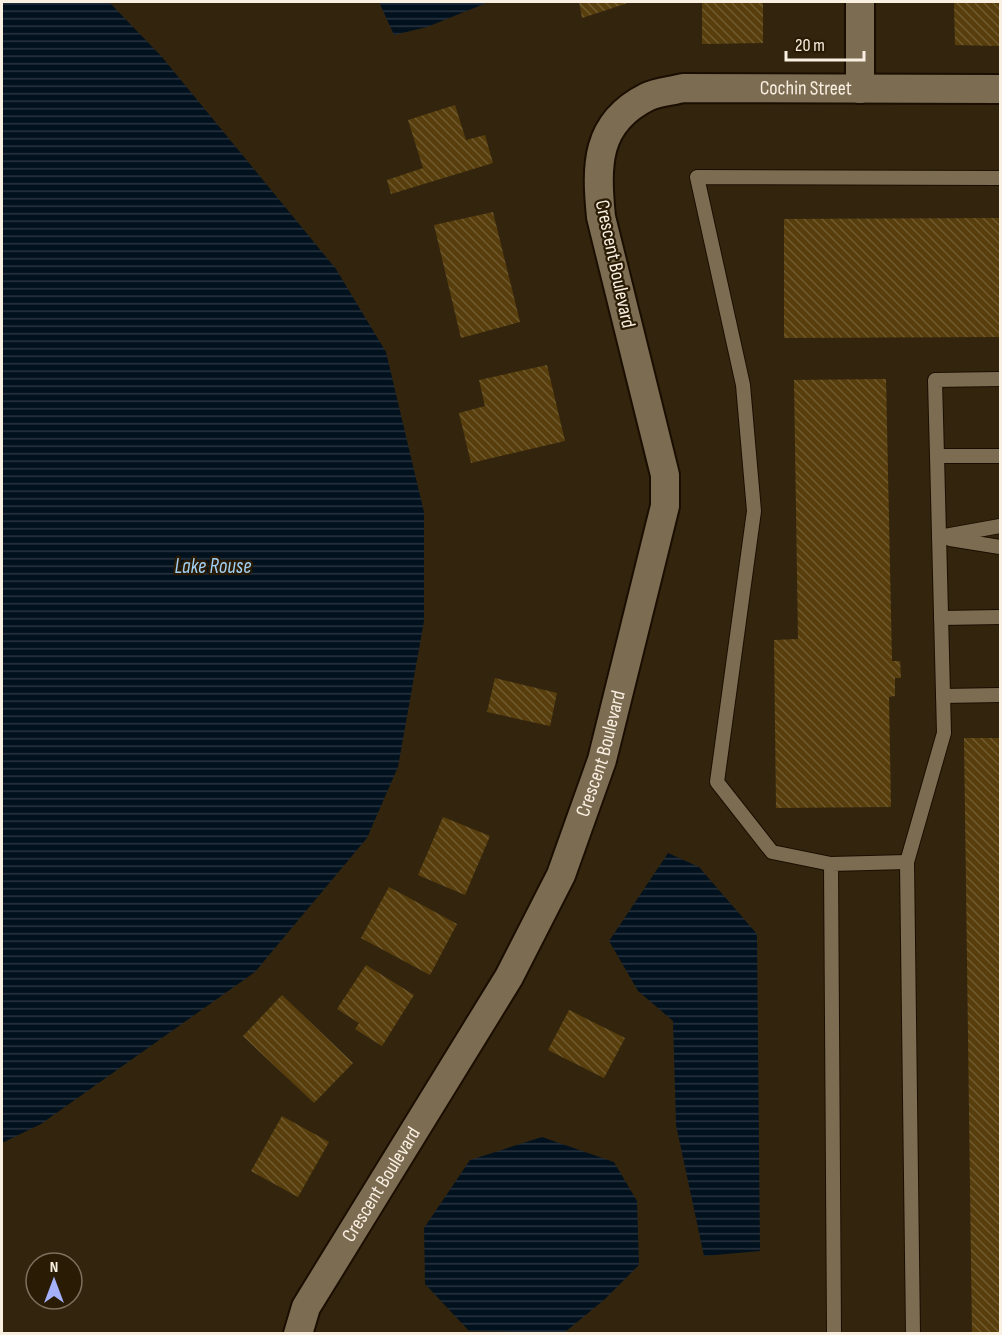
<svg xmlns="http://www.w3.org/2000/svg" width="1002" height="1335" font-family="'Sofia Sans Condensed',sans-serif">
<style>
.water{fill:url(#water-rules)}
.building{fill:url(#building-back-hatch)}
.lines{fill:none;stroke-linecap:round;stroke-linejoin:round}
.lane-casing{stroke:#1a0e00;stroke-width:16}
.street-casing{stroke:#1a0e00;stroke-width:32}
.lane{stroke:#7c6c52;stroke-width:14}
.street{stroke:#7c6c52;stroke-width:28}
.labels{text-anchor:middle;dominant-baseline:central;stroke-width:4.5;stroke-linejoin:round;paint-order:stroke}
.street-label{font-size:20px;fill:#faf0e2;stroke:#291b04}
.water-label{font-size:21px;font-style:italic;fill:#9fcff4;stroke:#291b04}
</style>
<defs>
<pattern id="water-rules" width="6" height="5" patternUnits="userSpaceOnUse" patternTransform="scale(1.5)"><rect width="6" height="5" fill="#02111e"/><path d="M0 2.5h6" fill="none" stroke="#28343e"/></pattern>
<pattern id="building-back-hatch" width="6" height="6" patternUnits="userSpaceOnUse" patternTransform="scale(1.5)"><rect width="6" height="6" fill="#573e0c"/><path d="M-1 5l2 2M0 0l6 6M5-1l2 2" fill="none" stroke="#705a2f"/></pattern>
</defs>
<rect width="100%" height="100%" fill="#33250d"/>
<g class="water">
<path d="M 2,2 L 109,2 L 162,57 L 336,269 L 386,352 L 424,512 L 424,621 L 398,767 L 367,838 L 255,972 L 41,1124 L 2,1143 Z"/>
<path d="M 379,2 L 489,2 L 427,27 L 394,35 Z"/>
<path d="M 668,853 L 699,867 L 757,934 L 760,1251 L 704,1256 L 676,1125 L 673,1021 L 638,991 L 609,941 Z"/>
<path d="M 542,1137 L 614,1162 L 637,1201 L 639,1265 L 605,1299 L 564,1333 L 469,1331 L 425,1284 L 424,1228 L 470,1160 Z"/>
</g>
<g class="building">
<path d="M 579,2 L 631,2 L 582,18 Z"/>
<path d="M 702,2 L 763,2 L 763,43 L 702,44 Z"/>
<path d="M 954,2 L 1000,2 L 1000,46 L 955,45 Z"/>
<path d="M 455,105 L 466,140 L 485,135 L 493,163 L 391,194 L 387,180 L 423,168 L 408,120 Z"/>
<path d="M 493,212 L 520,322 L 461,338 L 434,225 Z"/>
<path d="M 1000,218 L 1000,337 L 784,338 L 784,219 Z"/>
<path d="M 547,365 L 565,441 L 471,463 L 459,413 L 485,406 L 479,380 Z"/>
<path d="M 886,379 L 892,661 L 900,661 L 901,678 L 895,678 L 895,696 L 889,697 L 891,807 L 776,808 L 774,640 L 798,639 L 794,380 Z"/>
<path d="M 495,678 L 557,693 L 550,726 L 487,712 Z"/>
<path d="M 964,738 L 1000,738 L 1000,1334 L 972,1334 Z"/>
<path d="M 443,817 L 490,836 L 465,895 L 418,875 Z"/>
<path d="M 389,887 L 457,924 L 430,975 L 361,938 Z"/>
<path d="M 366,965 L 414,995 L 382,1046 L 355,1029 L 359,1023 L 337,1009 Z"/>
<path d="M 282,995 L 353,1063 L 314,1103 L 243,1036 Z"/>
<path d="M 569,1010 L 625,1038 L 604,1078 L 548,1050 Z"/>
<path d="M 282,1116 L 329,1142 L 298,1197 L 251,1171 Z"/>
</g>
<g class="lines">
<defs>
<g id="lane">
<path d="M 937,456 L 935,380 L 1000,379"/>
<path d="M 939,537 L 1000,526"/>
<path d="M 950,539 L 1000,547"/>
<path d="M 941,618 L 1000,617"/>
<path d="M 943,696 L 1000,695"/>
<path d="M 831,864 L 772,852 L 717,782 L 754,511 L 743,385 L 697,177 L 1000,178"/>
<path d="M 834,1334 L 831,864 L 907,862"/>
<path d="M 913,1334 L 907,862 L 944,733 L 937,456 L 1000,456"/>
</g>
<g id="street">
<path d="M 860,2 L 860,89"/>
<path id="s1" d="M 298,1334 L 306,1307 L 509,977 L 561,875 L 602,760 L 665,506 L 665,475 L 601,217 C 596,166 595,123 647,97 C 657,92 672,91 683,88 L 1000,89"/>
</g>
</defs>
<use href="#lane" class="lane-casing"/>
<use href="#street" class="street-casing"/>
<use href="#lane" class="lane"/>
<use href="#street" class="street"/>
</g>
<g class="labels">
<g class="street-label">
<text stroke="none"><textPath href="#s1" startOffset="1510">Cochin Street</textPath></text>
<text transform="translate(615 264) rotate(78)">Crescent Boulevard</text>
<text stroke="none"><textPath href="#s1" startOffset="658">Crescent Boulevard</textPath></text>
<text stroke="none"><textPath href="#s1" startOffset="172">Crescent Boulevard</textPath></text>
</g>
<g class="water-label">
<text x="213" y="566">Lake Rouse</text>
</g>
</g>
<rect width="1002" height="1335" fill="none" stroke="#faf0e2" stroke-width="6"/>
<g transform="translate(54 1281)"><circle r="28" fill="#291b04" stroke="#7d705d" stroke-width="1.5"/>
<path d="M0-4.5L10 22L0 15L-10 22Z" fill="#a6b1fc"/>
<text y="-9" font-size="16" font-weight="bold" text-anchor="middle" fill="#faf0e2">N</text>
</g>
<path d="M786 51v9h78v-9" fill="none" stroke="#faf0e2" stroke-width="3"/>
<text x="795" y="51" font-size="18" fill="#faf0e2" stroke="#291b04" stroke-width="4.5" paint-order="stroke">20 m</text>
</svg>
